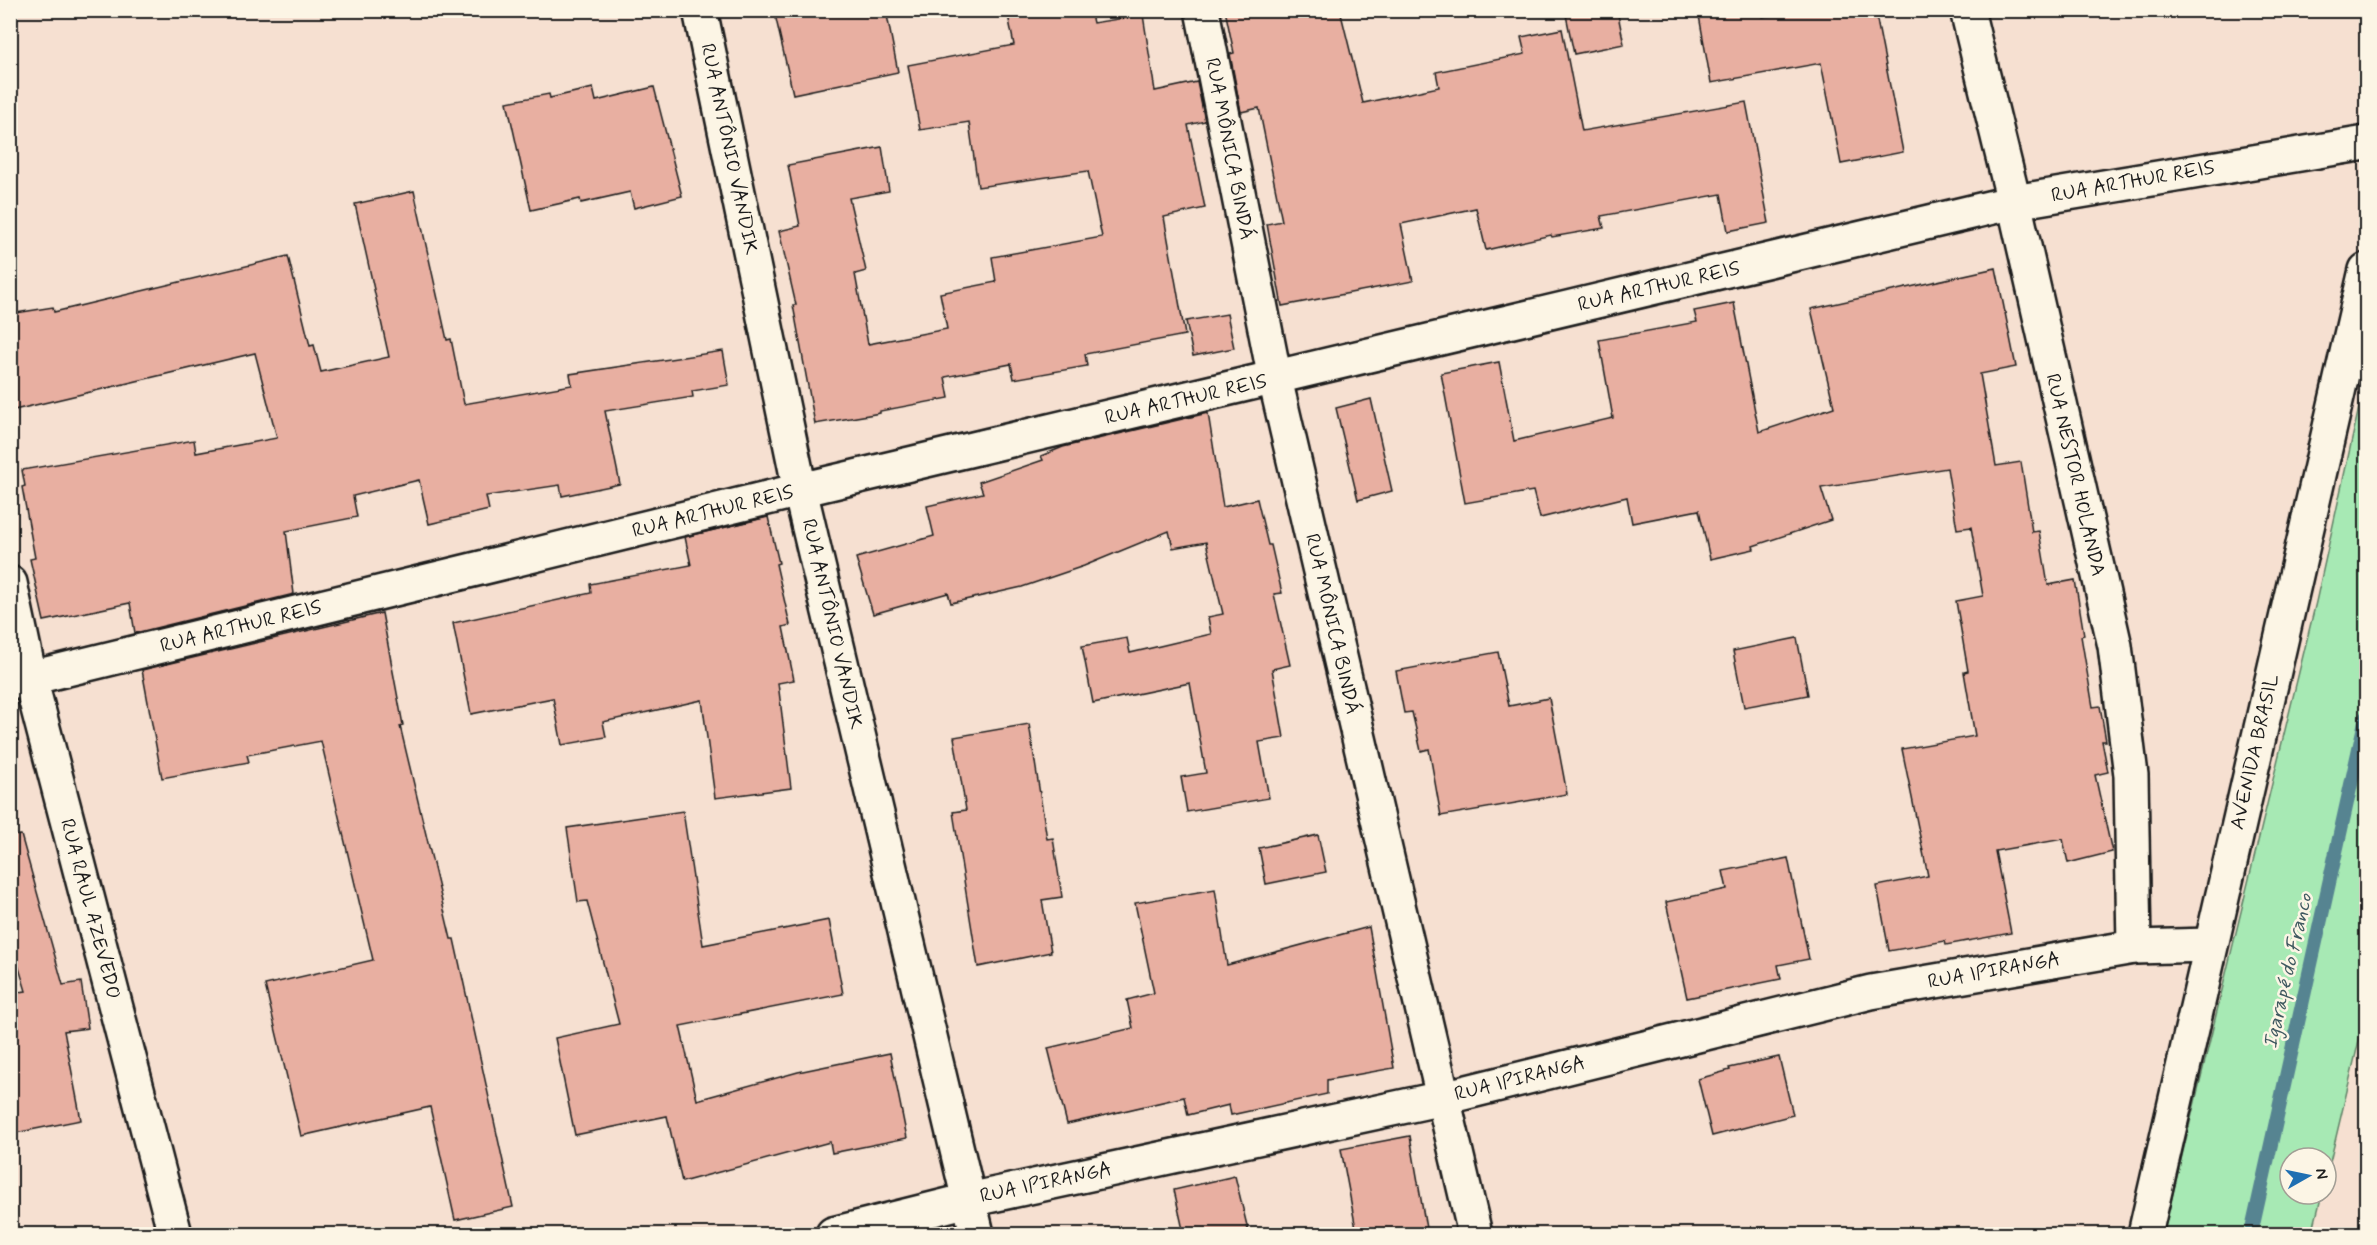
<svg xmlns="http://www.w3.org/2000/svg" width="2377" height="1245" font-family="Mynerve,sans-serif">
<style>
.green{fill:#a7e9b4;stroke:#628268;stroke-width:1.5}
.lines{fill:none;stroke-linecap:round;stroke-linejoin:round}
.stream{stroke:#578491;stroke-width:14}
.building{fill:#e8afa1;stroke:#1c1c1c;stroke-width:1.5}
.minor-casing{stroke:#1c1c1c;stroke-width:38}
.highway-casing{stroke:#1c1c1c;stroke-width:38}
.minor{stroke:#fcf5e5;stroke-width:33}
.highway{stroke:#fcf5e5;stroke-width:33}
.labels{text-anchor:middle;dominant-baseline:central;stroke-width:5;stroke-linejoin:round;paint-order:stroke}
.street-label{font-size:20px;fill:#1c1c1c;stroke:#fcf5e5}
.water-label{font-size:21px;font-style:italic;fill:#3f5960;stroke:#fcf5e5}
</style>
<rect width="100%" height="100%" fill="#f6e0d1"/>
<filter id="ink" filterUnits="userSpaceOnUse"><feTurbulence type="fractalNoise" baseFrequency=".0167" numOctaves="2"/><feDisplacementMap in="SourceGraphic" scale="12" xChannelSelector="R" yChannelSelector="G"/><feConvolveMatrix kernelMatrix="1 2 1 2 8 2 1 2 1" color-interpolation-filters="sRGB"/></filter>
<g filter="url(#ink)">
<path class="green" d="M 2366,376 L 2366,1011 L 2326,1179 L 2326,1158 L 2290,1158 L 2290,1194 L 2322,1194 L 2312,1234 L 2163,1234 L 2316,602 Z"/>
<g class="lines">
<path class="stream" d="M 2251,1234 L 2366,717"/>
</g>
<g class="building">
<path d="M 774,10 L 886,10 L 898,72 L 793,94 Z"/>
<path d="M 1007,10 L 1090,10 L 1093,23 L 1143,15 L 1155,91 L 1197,82 L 1205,121 L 1188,125 L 1205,208 L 1164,217 L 1185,335 L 1085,354 L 1087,366 L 1014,379 L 1011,364 L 945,377 L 949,398 L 880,411 L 880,413 L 815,424 L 793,305 L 796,305 L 779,231 L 800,226 L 788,165 L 882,147 L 889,191 L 849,198 L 866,271 L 855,274 L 868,344 L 947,329 L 940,293 L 996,282 L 992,257 L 1102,237 L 1088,171 L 978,187 L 969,122 L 920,130 L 908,65 L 1014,45 Z"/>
<path d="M 1225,10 L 1340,10 L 1363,103 L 1439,87 L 1436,72 L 1525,54 L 1521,37 L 1562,29 L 1582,131 L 1746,102 L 1769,223 L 1728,231 L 1721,194 L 1601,216 L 1604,228 L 1552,237 L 1551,235 L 1486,250 L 1476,208 L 1401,224 L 1413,281 L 1282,306 L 1267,224 L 1282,221 L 1259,108 L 1241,112 L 1230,54 L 1234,53 Z"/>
<path d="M 1565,10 L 1617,10 L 1624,44 L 1574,54 Z"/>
<path d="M 1698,10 L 1761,10 L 1763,17 L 1798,10 L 1875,10 L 1903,152 L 1841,164 L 1821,63 L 1711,83 Z"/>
<path d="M 654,87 L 682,196 L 634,208 L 630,192 L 581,203 L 580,199 L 531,210 L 507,102 L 549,94 L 550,98 L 593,88 L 596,101 Z"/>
<path d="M 414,191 L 447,340 L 451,339 L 464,404 L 572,385 L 570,374 L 723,351 L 729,385 L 692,391 L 693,397 L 605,411 L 620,484 L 562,496 L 560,485 L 486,496 L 489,510 L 429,524 L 419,480 L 353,496 L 357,517 L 286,531 L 294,594 L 135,633 L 130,603 L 44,621 L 30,559 L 35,558 L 22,487 L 25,486 L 22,470 L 194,440 L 196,453 L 277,438 L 255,353 L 10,411 L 10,314 L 53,307 L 54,312 L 288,256 L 310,346 L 314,345 L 321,372 L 389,357 L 355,204 Z"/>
<path d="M 1996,268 L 2016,367 L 1980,374 L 1996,466 L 2021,462 L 2032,532 L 2039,531 L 2048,585 L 2075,580 L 2084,635 L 2081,636 L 2093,707 L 2100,706 L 2106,741 L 2102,741 L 2108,772 L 2095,775 L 2112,852 L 2068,863 L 2063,839 L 1995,851 L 2011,933 L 1946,945 L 1945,941 L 1889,951 L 1877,886 L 1928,876 L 1902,749 L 1975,736 L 1964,672 L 1968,671 L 1956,601 L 1983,596 L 1971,527 L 1957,529 L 1947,468 L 1821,488 L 1831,520 L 1753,546 L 1754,549 L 1710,559 L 1699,510 L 1632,523 L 1627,497 L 1540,518 L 1533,491 L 1465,503 L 1441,373 L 1499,362 L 1514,441 L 1613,418 L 1599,340 L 1697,322 L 1694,311 L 1734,303 L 1759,432 L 1834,407 L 1811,309 Z"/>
<path d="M 1227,314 L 1234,348 L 1193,356 L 1186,321 Z"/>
<path d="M 1371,399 L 1392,491 L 1358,500 L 1336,408 Z"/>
<path d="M 1208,413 L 1223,507 L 1257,499 L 1268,545 L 1271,545 L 1282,593 L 1274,594 L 1290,665 L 1272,669 L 1284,738 L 1259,742 L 1269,798 L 1187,812 L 1181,777 L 1206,773 L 1190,683 L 1093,703 L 1082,646 L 1127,638 L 1130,653 L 1211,634 L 1208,617 L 1223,614 L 1206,542 L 1173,548 L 1169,531 L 1084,566 L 1022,587 L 951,603 L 948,593 L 873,614 L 856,558 L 934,536 L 927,506 L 983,493 L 979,482 L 1043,460 L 1041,456 L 1063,447 Z"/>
<path d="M 768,517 L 779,563 L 776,564 L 790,625 L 783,627 L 794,680 L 778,683 L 791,788 L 715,798 L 702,700 L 603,722 L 606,737 L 562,745 L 553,698 L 471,714 L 453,623 L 591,593 L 590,584 L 691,565 L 685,537 Z"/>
<path d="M 382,613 L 403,725 L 400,726 L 451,939 L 454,939 L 513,1207 L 455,1220 L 430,1107 L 301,1136 L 265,985 L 373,960 L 321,741 L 247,755 L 249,762 L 162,778 L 142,670 Z"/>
<path d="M 1797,638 L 1808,695 L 1744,707 L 1733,651 Z"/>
<path d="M 1498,652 L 1509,706 L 1549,698 L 1567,794 L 1441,816 L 1429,749 L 1421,751 L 1412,712 L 1404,713 L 1396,671 Z"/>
<path d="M 1029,724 L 1047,839 L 1053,838 L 1062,897 L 1042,900 L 1051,952 L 978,967 L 953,812 L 966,810 L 954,737 Z"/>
<path d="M 683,811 L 703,945 L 829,920 L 843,994 L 680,1026 L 697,1100 L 798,1072 L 890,1053 L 907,1138 L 832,1153 L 830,1142 L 682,1182 L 667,1116 L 575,1135 L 555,1038 L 619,1024 L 587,901 L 578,902 L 567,828 Z"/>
<path d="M 21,835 L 63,985 L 81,982 L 88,1028 L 64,1031 L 81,1120 L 10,1134 L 10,993 L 26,991 L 10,938 L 10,836 Z"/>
<path d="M 1318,835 L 1326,872 L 1266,884 L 1259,848 Z"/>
<path d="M 1788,858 L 1809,959 L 1778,965 L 1781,979 L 1687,998 L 1666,902 L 1727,889 L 1723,871 Z"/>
<path d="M 1215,889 L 1227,965 L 1369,927 L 1394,1068 L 1327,1080 L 1327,1094 L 1231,1115 L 1229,1105 L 1188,1115 L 1184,1097 L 1067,1124 L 1048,1048 L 1133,1028 L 1127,1000 L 1154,993 L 1135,903 Z"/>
<path d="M 1779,1057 L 1793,1115 L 1712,1136 L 1698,1079 L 1730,1070 L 1729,1068 Z"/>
<path d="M 1410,1136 L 1427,1234 L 1357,1234 L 1341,1149 Z"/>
<path d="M 1235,1176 L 1249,1234 L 1184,1234 L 1174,1190 Z"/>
</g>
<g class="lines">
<defs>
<g id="minor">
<path d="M 700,10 L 800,490 L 977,1234"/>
<path d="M 1202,10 L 1275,379 L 1475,1234"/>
<path d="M 1967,10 L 2014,202 L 2115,646 L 2131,775 L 2134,947"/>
<path d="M 10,583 L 30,678 L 175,1234"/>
<path d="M 10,683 L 800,490 L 2014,202 L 2366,143"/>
<path d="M 833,1234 L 969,1200 L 1443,1098 L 1871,992 L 2134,947 L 2210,945"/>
</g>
<path id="highway" d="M 2145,1234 L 2366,270"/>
</defs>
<use href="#minor" class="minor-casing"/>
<use href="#highway" class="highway-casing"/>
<use href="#minor" class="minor"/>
<use href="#highway" class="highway"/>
</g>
</g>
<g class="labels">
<g class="street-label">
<text transform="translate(729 149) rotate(78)">RUA ANTÔNIO VANDIK</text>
<text transform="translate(1229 149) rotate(79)">RUA MÔNICA BINDÁ</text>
<text transform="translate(2133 182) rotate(-10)">RUA ARTHUR REIS</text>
<text transform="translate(1659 287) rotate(-13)">RUA ARTHUR REIS</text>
<text transform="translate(1186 400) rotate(-13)">RUA ARTHUR REIS</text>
<text transform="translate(2075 475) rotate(77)">RUA NESTOR HOLANDA</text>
<text transform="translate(713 512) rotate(-14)">RUA ARTHUR REIS</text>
<text transform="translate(832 624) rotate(77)">RUA ANTÔNIO VANDIK</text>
<text transform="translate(1332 624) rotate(77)">RUA MÔNICA BINDÁ</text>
<text transform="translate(241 627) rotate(-14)">RUA ARTHUR REIS</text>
<text transform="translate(2255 752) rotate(-77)">AVENIDA BRASIL</text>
<text transform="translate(90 909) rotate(75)">RUA RAUL AZEVEDO</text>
<text transform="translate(1994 971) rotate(-10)">RUA IPIRANGA</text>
<text transform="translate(1520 1079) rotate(-14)">RUA IPIRANGA</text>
<text transform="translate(1046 1183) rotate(-12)">RUA IPIRANGA</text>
</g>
<g class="water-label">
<text transform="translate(2288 971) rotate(-77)">Igarapé do Franco</text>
</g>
</g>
<rect width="2377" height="1245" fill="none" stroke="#fcf5e5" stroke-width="36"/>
<rect x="18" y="18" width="2341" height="1209" fill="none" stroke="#1c1c1c" stroke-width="2" filter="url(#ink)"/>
<g transform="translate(2308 1176) rotate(81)"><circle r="28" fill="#fcf5e5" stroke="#a29e95" stroke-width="1.5"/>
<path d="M0-4.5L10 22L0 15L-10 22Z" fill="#1f6fb2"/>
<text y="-9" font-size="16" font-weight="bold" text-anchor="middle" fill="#1c1c1c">N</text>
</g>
</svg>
